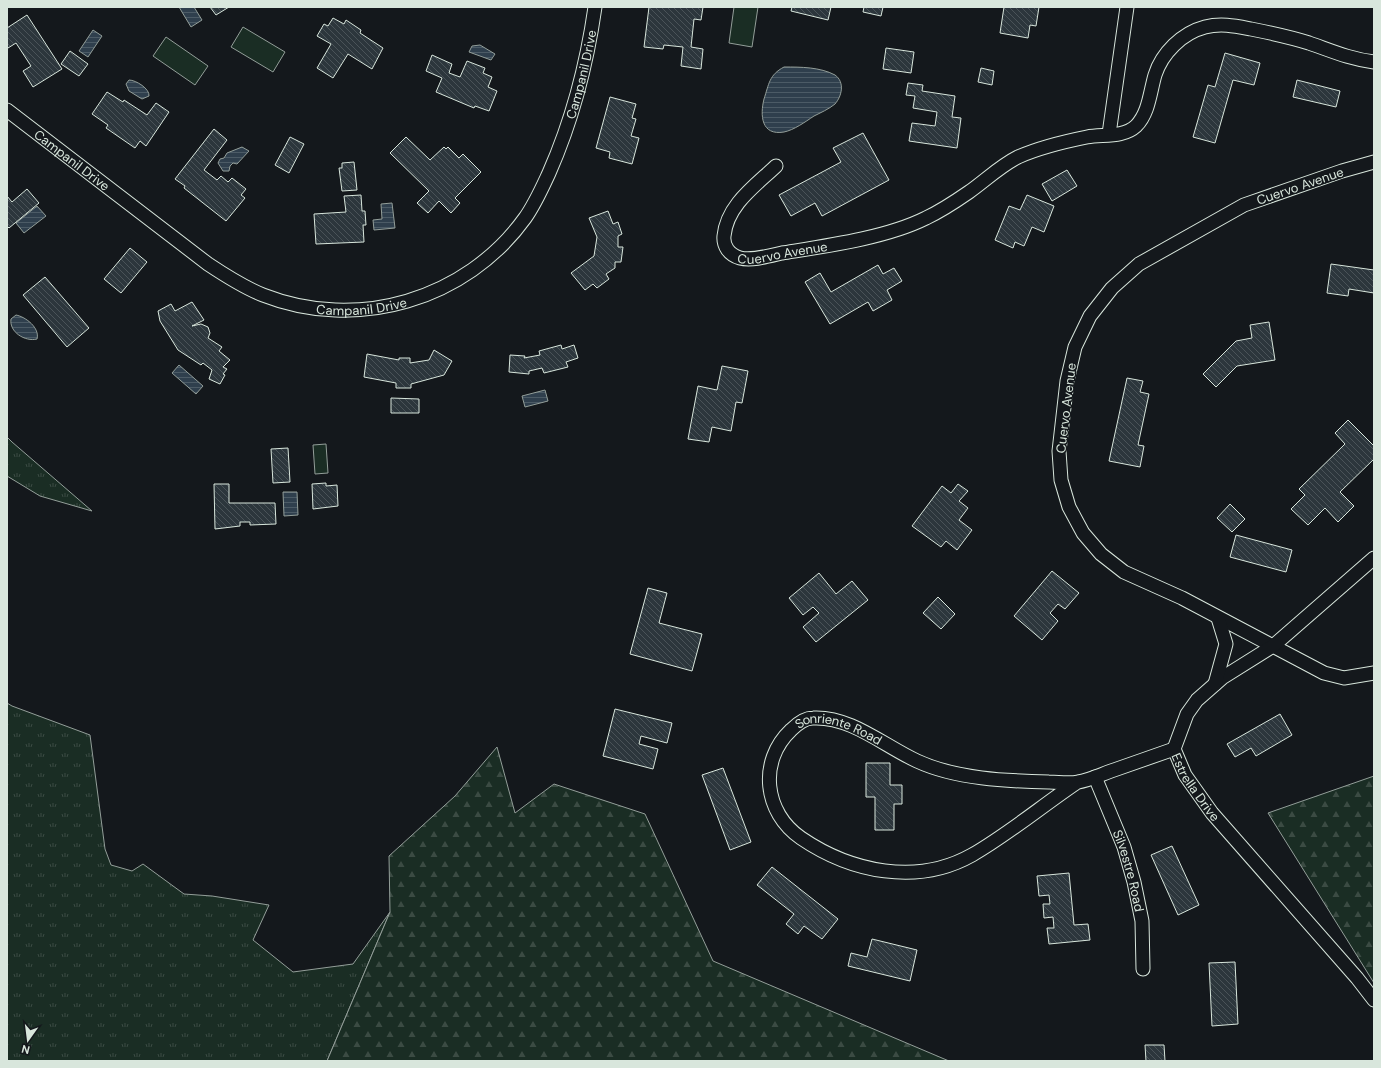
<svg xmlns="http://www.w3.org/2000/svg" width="1381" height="1068" font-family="'DM Sans',sans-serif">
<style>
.grass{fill:url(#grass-tufts);stroke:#939e99}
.forest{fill:url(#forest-firs);stroke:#939e99}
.pitch{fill:#1a2d24;stroke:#939e99}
.water{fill:url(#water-rules);stroke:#939e99}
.building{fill:url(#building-back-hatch);stroke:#d8e6dc}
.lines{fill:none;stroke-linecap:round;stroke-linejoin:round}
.minor-casing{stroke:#d8e6dc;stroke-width:15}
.minor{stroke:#14181c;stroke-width:13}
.labels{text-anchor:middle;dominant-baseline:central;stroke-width:3;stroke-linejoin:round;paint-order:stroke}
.street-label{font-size:13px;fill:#d8e6dc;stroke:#14181c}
</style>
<defs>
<pattern id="grass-tufts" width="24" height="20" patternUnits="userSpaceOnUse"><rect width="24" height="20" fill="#1a2d24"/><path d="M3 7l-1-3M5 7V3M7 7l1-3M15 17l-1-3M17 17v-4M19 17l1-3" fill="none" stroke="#3b4b43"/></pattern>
<pattern id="forest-firs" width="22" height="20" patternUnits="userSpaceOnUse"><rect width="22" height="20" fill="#1a2d24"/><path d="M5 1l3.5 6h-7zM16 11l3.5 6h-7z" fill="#3b4b43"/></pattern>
<pattern id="water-rules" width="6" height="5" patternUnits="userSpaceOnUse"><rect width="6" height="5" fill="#2f3f4d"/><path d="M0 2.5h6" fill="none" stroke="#4c5b66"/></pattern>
<pattern id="building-back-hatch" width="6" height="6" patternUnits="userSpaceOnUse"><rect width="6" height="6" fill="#2c363c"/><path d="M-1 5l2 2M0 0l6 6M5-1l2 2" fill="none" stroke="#4a5358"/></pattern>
</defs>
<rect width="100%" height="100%" fill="#14181c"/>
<g class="grass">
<path d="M 7,437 L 12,442 L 92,511 L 40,496 L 7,476 Z"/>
<path d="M 7,703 L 12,706 L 90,735 L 105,849 L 111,865 L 132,871 L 143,864 L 184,894 L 212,896 L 269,905 L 253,940 L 293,972 L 353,964 L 390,912 L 327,1061 L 7,1061 Z"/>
</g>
<g class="forest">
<path d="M 497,747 L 515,813 L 554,784 L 645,814 L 713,961 L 949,1061 L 327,1061 L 390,912 L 389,856 L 455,796 Z"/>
<path d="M 1374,776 L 1374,983 L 1268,813 Z"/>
</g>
<g class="pitch">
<path d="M 734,7 L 758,7 L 752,47 L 729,43 Z"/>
<path d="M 243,27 L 285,52 L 273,72 L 231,47 Z"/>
<path d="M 166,37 L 208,66 L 195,85 L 153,56 Z"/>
<path d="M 326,444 L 328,473 L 315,474 L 313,445 Z"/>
</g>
<g class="water">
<path d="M 179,7 L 194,7 L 202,20 L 191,27 Z"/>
<path d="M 93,30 L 102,36 L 88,57 L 79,51 Z"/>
<path d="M 480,45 L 495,54 L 491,60 L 469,52 L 472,46 Z"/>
<path d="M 784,67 C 801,67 820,67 835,75 C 845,82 842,96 835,104 C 829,109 820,113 814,116 C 805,122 794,130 784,132 C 761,136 760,115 764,99 C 769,84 769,75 784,67 Z"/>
<path d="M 129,80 C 136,80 150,89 149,96 L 142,99 L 129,91 L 126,84 Z"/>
<path d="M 242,147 L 249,151 L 237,164 L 233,163 L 230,166 L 229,171 L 223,171 L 218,163 L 220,159 L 224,158 L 227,153 Z"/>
<path d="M 392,203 L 395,228 L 374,230 L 373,220 L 382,219 L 381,204 Z"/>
<path d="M 37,206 L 46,216 L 24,233 L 16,223 Z"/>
<path d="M 16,315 C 26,317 40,328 37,339 C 25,342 9,332 11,319 Z"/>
<path d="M 179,365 L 203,386 L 196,394 L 172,373 Z"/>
<path d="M 545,390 L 548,401 L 525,407 L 522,396 Z"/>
<path d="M 283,492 L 297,492 L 298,515 L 284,516 Z"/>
</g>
<g class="building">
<path d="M 210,7 L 229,7 L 216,15 Z"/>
<path d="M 649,7 L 703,7 L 701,20 L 694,19 L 691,47 L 703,49 L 701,69 L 681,66 L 683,47 L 664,45 L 663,49 L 644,47 Z"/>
<path d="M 792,7 L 831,7 L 828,20 L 791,11 Z"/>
<path d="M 864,7 L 883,7 L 881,16 L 863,12 Z"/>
<path d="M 1004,7 L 1039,7 L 1036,26 L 1030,25 L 1028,38 L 1000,33 Z"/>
<path d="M 27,15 L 62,69 L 33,87 L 23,71 L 31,66 L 16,43 L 8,48 L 7,46 L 7,28 Z"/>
<path d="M 333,18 L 344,24 L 346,20 L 361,30 L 360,33 L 383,48 L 372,69 L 348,54 L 333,78 L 317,68 L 331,44 L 317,36 L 324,24 L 328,26 Z"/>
<path d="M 886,48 L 914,52 L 911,73 L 883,69 Z"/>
<path d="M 70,51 L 88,64 L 79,76 L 61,64 Z"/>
<path d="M 1225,53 L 1260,63 L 1254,85 L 1233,80 L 1215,143 L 1193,137 L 1208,85 L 1215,87 Z"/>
<path d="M 432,55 L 452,64 L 449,73 L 460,77 L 467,61 L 485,68 L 483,73 L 492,77 L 488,87 L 497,91 L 489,111 L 475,106 L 474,108 L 436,92 L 442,78 L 426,71 Z"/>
<path d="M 981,68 L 994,71 L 992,85 L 978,82 Z"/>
<path d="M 1297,80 L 1340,91 L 1336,107 L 1293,97 Z"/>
<path d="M 908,83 L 923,85 L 922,91 L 955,96 L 952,117 L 961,118 L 957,148 L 909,141 L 912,123 L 935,126 L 937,112 L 913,108 L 915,96 L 906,95 Z"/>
<path d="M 107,92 L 123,102 L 124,100 L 147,115 L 156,103 L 169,112 L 146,146 L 140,141 L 135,148 L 106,128 L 108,125 L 92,114 Z"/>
<path d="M 610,97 L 636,104 L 632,118 L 636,119 L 631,136 L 639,138 L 632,164 L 609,158 L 610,152 L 596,148 Z"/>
<path d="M 214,129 L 227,140 L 204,170 L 217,180 L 221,176 L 228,182 L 232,178 L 246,189 L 241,195 L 245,198 L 226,221 L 184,188 L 185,186 L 175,179 Z"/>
<path d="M 863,133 L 889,180 L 822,216 L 815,203 L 791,216 L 779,195 L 841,162 L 833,148 Z"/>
<path d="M 290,137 L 304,144 L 289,173 L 275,165 Z"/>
<path d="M 406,137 L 430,160 L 444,147 L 446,149 L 448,147 L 459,158 L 463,154 L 481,172 L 455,198 L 460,203 L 451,213 L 439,201 L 428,213 L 417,203 L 429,191 L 390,153 Z"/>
<path d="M 354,162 L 357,190 L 342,191 L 339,168 L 342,168 L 342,163 Z"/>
<path d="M 1067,170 L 1077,186 L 1052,201 L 1042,184 Z"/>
<path d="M 27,189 L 39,203 L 9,228 L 7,226 L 7,196 L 12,202 Z"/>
<path d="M 361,195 L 362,211 L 365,211 L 366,225 L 363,225 L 364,242 L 316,244 L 314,214 L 346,212 L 344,196 Z"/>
<path d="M 1027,195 L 1054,206 L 1044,232 L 1032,227 L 1024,246 L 1015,242 L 1013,248 L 995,240 L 1009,206 L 1020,210 Z"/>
<path d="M 608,211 L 613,224 L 618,222 L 622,234 L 618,236 L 618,247 L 623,247 L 621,262 L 615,262 L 615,268 L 606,274 L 609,279 L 597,288 L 593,284 L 585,290 L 571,273 L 594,256 L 597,237 L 589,218 Z"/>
<path d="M 130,248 L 147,262 L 121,293 L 104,279 Z"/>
<path d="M 1331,264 L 1374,270 L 1374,293 L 1349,289 L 1348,296 L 1327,293 Z"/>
<path d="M 878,265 L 883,274 L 894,268 L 902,281 L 887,290 L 892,300 L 873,311 L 868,302 L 830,324 L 805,282 L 820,273 L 831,292 Z"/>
<path d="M 45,277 L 89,328 L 67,347 L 23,295 Z"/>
<path d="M 192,302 L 204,320 L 192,326 L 201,324 L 208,327 L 210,333 L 208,338 L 222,347 L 219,351 L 230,360 L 223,367 L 227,369 L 223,374 L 225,375 L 220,384 L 209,379 L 212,370 L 203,363 L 201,365 L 178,350 L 160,321 L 158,311 L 171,304 L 175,311 Z"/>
<path d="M 1269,322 L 1275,360 L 1237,366 L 1216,387 L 1203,374 L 1236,341 L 1252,338 L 1250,325 Z"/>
<path d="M 561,345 L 562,349 L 574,345 L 578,358 L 566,362 L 568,367 L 544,373 L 542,368 L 529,371 L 529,374 L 509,372 L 510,355 L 525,356 L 524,358 L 540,355 L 539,351 Z"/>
<path d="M 434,350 L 452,361 L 444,375 L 411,384 L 411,388 L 396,388 L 396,383 L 364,377 L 367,354 L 399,360 L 399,358 L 410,358 L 410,363 L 429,360 Z"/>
<path d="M 722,366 L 748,371 L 742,403 L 736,402 L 731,431 L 712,427 L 709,442 L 688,439 L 698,386 L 717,390 Z"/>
<path d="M 1127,378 L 1143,381 L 1140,392 L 1149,394 L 1138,445 L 1144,446 L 1140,467 L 1109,461 Z"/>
<path d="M 391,398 L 419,399 L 419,413 L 391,413 Z"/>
<path d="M 1348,420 L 1374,446 L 1374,459 L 1340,492 L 1354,506 L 1338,522 L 1325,508 L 1308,525 L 1291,509 L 1305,495 L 1299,489 L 1345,444 L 1335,433 Z"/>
<path d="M 288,448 L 290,482 L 273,483 L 271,449 Z"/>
<path d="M 326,483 L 326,486 L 337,485 L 338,506 L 313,509 L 312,484 Z"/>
<path d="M 214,484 L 229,484 L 229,503 L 275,503 L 276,524 L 250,525 L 250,522 L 240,522 L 240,526 L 215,529 Z"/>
<path d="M 958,484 L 968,491 L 959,501 L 968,508 L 959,520 L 972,530 L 957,550 L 946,541 L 941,547 L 912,526 L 942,486 L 951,493 Z"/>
<path d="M 1230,504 L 1245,519 L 1232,532 L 1217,518 Z"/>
<path d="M 1236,535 L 1292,550 L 1286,572 L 1230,557 Z"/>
<path d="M 1052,571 L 1079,593 L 1065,609 L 1058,604 L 1050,613 L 1058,621 L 1042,640 L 1014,616 Z"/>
<path d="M 819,573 L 836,594 L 852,581 L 868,600 L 816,642 L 803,627 L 819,613 L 813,607 L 803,615 L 789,598 Z"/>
<path d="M 648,588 L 667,593 L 659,623 L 702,634 L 692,671 L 630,654 Z"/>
<path d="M 938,597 L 955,614 L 941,629 L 923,613 Z"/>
<path d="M 615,709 L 672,723 L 667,743 L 641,736 L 639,744 L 658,749 L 653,769 L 603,756 Z"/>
<path d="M 1280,714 L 1292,735 L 1256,756 L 1251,748 L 1235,757 L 1227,744 Z"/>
<path d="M 866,763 L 890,763 L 890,785 L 902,785 L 902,804 L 894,804 L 894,830 L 875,830 L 875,797 L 866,797 Z"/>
<path d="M 723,768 L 751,842 L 730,850 L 702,775 Z"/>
<path d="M 1172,846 L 1199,905 L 1178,915 L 1151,855 Z"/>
<path d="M 772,867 L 838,919 L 822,939 L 804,926 L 798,934 L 786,924 L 794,914 L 757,885 Z"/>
<path d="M 1069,873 L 1074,925 L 1088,924 L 1090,940 L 1049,944 L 1047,928 L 1054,928 L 1053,917 L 1044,918 L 1043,904 L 1050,904 L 1049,895 L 1039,896 L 1037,876 Z"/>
<path d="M 872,939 L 917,950 L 910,981 L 848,966 L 851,953 L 867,957 Z"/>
<path d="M 1235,962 L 1238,1024 L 1212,1026 L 1209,963 Z"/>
<path d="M 1145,1045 L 1164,1045 L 1165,1061 L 1146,1061 Z"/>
</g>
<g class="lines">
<defs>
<g id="minor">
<path id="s1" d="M 7,110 L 208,264 C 226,276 243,287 263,295 C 357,332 466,300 525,218 C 535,204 542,188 549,173 C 572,121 587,63 595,7"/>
<path d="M 1109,134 L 1127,7"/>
<path d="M 1374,162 L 1342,171 L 1244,205 L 1139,264 L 1112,288 L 1090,316 L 1075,347 L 1067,381 L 1059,451 L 1061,480 L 1069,507 L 1083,533 L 1101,554 L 1124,572 L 1182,598 L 1324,673 L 1344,678 L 1374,673"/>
<path id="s2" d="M 776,166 C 755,186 727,205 724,236 C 723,246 729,255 740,258 C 752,261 769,256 782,253 C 826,246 886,238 926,218 C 941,211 956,201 969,192 C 986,180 1000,166 1018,157 C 1036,149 1067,141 1087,137 C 1103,134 1123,138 1136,126 C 1149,113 1150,92 1155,75 C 1162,53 1182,33 1205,27 C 1221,23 1235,26 1251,29 C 1271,33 1290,37 1309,43 C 1332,51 1350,59 1374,62"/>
<path id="s3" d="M 1374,558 L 1273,646 L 1222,678 L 1197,700 L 1187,714 L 1174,749 L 1185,775 L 1212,813 L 1357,978 L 1374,1000"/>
<path d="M 1215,684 L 1226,644 L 1218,618"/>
<path id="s4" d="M 1095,777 L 1124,847 L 1134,882 L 1142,921 L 1143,969"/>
<path id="s5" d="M 1076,783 C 1042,806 1007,835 972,855 C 917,886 851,872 801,838 C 764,813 758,761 791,730 C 797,724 804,718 813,718 C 851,716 884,746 917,761 C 956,779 1006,781 1049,782 C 1058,782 1069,784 1078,782 C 1090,780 1102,774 1114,770 C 1134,763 1154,756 1174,749"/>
</g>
</defs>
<use href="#minor" class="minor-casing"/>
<use href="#minor" class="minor"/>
</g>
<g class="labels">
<g class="street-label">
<text stroke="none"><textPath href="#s1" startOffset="765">Campanil Drive</textPath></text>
<text stroke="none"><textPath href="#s1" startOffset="82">Campanil Drive</textPath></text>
<text transform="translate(1300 186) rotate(-19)">Cuervo Avenue</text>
<text stroke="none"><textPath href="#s2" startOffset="162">Cuervo Avenue</textPath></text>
<text stroke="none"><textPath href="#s1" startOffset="417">Campanil Drive</textPath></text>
<text transform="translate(1066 408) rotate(-83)">Cuervo Avenue</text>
<text stroke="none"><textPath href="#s5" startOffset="485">Sonriente Road</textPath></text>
<text stroke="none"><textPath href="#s3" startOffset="326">Estrella Drive</textPath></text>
<text stroke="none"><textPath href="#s4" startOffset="100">Silvestre Road</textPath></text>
</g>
</g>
<rect width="1381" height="1068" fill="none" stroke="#d8e6dc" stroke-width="16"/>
<g transform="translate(28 1040) rotate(194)" stroke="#14181c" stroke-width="3" paint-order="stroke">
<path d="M0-3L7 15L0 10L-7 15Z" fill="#d8e6dc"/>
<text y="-6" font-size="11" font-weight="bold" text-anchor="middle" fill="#d8e6dc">N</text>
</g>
</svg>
